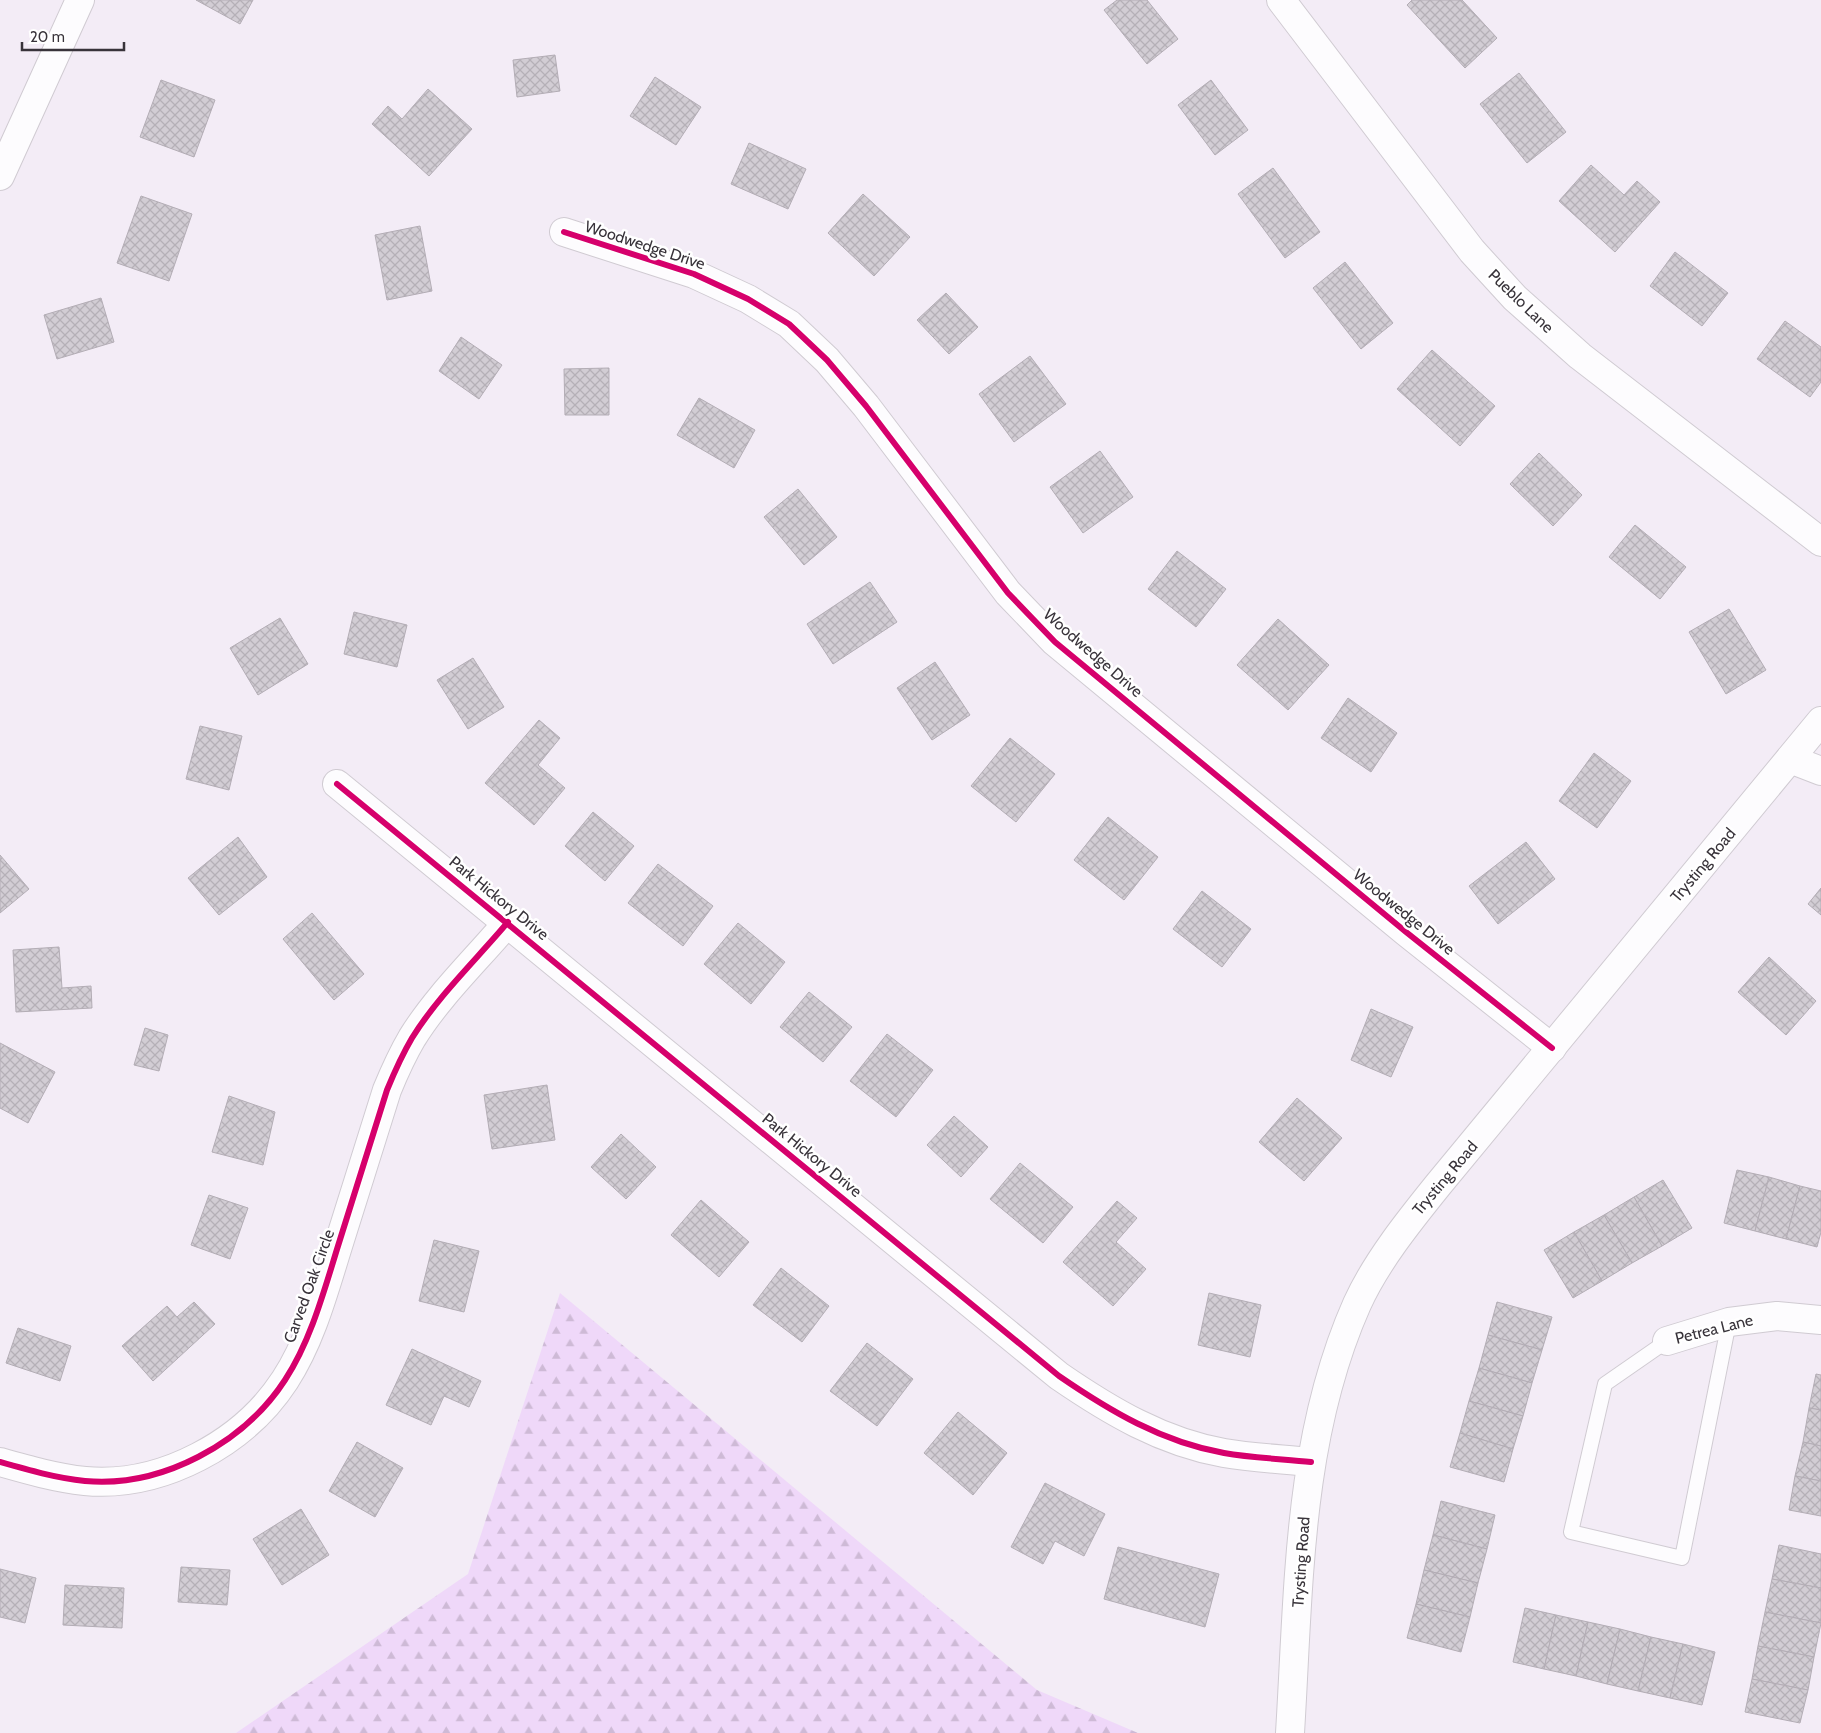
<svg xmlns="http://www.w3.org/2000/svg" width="1821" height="1733" font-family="Cabin,sans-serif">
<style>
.forest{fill:url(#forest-firs)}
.building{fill:url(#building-cross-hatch);stroke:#b3adb5}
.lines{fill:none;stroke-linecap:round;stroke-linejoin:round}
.lane-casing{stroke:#d0cbd2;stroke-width:16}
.street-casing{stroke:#d0cbd2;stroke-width:30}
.lane{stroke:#fdfcfe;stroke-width:14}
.street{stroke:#fdfcfe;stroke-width:28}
.cycleway-casing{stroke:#fff;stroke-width:9}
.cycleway{stroke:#d6006c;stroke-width:6}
.labels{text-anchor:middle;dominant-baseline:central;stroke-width:5;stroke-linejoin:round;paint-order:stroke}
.street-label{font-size:16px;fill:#38333a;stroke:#fff}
</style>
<defs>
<pattern id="forest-firs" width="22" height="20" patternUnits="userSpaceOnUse" patternTransform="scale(1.25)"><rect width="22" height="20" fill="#efd8f9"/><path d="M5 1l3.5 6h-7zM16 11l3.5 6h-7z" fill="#cebad6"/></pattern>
<pattern id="building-cross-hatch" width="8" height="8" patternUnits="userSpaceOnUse" patternTransform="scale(1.25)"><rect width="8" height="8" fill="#d2cdd4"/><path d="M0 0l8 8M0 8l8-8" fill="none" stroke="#b5b0b7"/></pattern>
</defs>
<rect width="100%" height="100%" fill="#f3ecf6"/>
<path class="forest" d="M 560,1293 L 1037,1690 L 1138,1733 L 236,1733 L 468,1574 Z"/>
<g class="building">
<path d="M 196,0 L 253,0 L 240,24 Z"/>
<path d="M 1117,0 L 1147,0 L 1178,39 L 1147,64 L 1104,10 Z"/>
<path d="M 1412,0 L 1462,0 L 1497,38 L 1465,68 L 1407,5 Z"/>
<path d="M 555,55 L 560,91 L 517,97 L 513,60 Z"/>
<path d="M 1519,73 L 1566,132 L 1527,163 L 1480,104 Z"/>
<path d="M 655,77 L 701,107 L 676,145 L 630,116 Z"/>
<path d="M 161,80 L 215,100 L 194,157 L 140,137 Z"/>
<path d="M 1211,80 L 1248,130 L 1215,155 L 1178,105 Z"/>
<path d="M 428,89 L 472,129 L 429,176 L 372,124 L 388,106 L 402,119 Z"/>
<path d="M 749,143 L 806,169 L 788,209 L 731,184 Z"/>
<path d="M 1591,165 L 1624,195 L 1637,181 L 1660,202 L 1615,252 L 1559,201 Z"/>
<path d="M 1273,168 L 1320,232 L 1285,258 L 1238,194 Z"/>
<path d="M 863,194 L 910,237 L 874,276 L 828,233 Z"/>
<path d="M 141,196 L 192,214 L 169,281 L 117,263 Z"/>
<path d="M 420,226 L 432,291 L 387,300 L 375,235 Z"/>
<path d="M 1675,252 L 1728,293 L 1702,326 L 1650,286 Z"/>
<path d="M 1345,262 L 1393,323 L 1361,349 L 1313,288 Z"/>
<path d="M 946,293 L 978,327 L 949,354 L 917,320 Z"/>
<path d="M 101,298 L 114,342 L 57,359 L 44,315 Z"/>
<path d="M 1785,321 L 1821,347 L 1821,382 L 1810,397 L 1757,359 Z"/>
<path d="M 461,337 L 502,365 L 479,399 L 439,371 Z"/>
<path d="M 1432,350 L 1495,406 L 1460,446 L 1397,389 Z"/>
<path d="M 1030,356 L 1066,404 L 1014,442 L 979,394 Z"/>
<path d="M 609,368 L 609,415 L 565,415 L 564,369 Z"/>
<path d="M 699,398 L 755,430 L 734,468 L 677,435 Z"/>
<path d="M 1100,451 L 1133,497 L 1083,533 L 1050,487 Z"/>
<path d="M 1539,453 L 1582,495 L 1553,526 L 1510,484 Z"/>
<path d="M 798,489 L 837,537 L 804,565 L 764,517 Z"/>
<path d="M 1635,525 L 1686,567 L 1660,599 L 1609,557 Z"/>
<path d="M 1177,551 L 1226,589 L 1196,627 L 1148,589 Z"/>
<path d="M 870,582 L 897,622 L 833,664 L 807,624 Z"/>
<path d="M 1729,609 L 1766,670 L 1726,694 L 1689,632 Z"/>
<path d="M 354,612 L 407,625 L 397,667 L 344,654 Z"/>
<path d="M 280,618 L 308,664 L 258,695 L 230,648 Z"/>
<path d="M 1278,619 L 1329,665 L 1288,710 L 1237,665 Z"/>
<path d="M 473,658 L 504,707 L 468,729 L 437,680 Z"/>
<path d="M 935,662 L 970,715 L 932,740 L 897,688 Z"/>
<path d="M 1348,698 L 1397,733 L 1371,772 L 1321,738 Z"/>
<path d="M 539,720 L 560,738 L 538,765 L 565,788 L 534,825 L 485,783 Z"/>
<path d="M 200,726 L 242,736 L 229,790 L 186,779 Z"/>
<path d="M 1010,738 L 1055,774 L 1016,822 L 971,786 Z"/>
<path d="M 1594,753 L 1631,781 L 1597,828 L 1559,801 Z"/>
<path d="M 593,812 L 634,846 L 605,881 L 565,846 Z"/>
<path d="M 1108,817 L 1158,857 L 1124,900 L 1074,860 Z"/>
<path d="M 238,837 L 267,877 L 219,915 L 188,878 Z"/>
<path d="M 1526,842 L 1555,879 L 1498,924 L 1469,886 Z"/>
<path d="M 0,855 L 29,889 L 0,913 Z"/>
<path d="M 658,864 L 713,906 L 683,946 L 628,903 Z"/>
<path d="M 1821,888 L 1821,915 L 1808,904 Z"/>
<path d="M 1202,891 L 1251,929 L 1222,967 L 1173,929 Z"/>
<path d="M 312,913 L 364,974 L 334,1000 L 283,939 Z"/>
<path d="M 738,923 L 785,962 L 751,1004 L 704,964 Z"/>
<path d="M 59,947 L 62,988 L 91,986 L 92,1008 L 16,1012 L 13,950 Z"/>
<path d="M 1769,957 L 1816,1001 L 1786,1035 L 1738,992 Z"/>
<path d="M 809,992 L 852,1027 L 823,1062 L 780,1027 Z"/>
<path d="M 1371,1009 L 1413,1027 L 1391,1077 L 1351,1060 Z"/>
<path d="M 145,1028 L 168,1035 L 159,1071 L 134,1065 Z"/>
<path d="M 887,1034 L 933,1070 L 896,1117 L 850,1081 Z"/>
<path d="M 0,1043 L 55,1072 L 28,1123 L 0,1108 Z"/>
<path d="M 547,1085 L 555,1140 L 492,1149 L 484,1095 Z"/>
<path d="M 229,1096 L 275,1112 L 263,1165 L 212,1152 Z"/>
<path d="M 1297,1098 L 1342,1138 L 1304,1181 L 1259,1142 Z"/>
<path d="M 954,1116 L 988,1147 L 961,1177 L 927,1145 Z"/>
<path d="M 621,1134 L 656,1167 L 626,1199 L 591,1167 Z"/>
<path d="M 1020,1163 L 1073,1207 L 1043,1243 L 990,1199 Z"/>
<path d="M 1737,1170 L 1769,1177 L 1755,1231 L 1724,1223 Z"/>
<path d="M 1769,1177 L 1800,1186 L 1786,1239 L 1755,1231 Z"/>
<path d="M 1663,1180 L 1692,1228 L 1662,1246 L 1634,1197 Z"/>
<path d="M 1800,1186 L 1821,1191 L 1821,1232 L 1817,1247 L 1786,1239 Z"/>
<path d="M 209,1195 L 248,1208 L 230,1259 L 191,1245 Z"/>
<path d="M 1634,1197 L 1662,1246 L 1632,1263 L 1604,1215 Z"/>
<path d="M 701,1200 L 749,1242 L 719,1277 L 671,1235 Z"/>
<path d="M 1117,1201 L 1137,1218 L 1116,1242 L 1146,1269 L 1113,1306 L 1063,1262 Z"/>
<path d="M 1604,1215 L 1632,1263 L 1602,1281 L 1574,1232 Z"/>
<path d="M 1574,1232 L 1602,1281 L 1573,1298 L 1544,1250 Z"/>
<path d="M 434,1240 L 479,1251 L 464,1312 L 419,1301 Z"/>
<path d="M 781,1268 L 829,1306 L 802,1342 L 753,1305 Z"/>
<path d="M 1209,1293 L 1261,1305 L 1250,1357 L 1198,1345 Z"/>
<path d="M 194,1302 L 215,1324 L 153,1381 L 122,1346 L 167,1306 L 177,1317 Z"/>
<path d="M 1497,1302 L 1552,1317 L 1542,1350 L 1488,1335 Z"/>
<path d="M 18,1328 L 71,1346 L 60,1381 L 6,1363 Z"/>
<path d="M 1488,1335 L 1542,1350 L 1532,1383 L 1479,1368 Z"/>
<path d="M 867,1343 L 913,1379 L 877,1426 L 830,1391 Z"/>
<path d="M 412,1349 L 481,1381 L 469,1407 L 444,1396 L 431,1425 L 386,1405 Z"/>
<path d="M 1479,1368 L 1532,1383 L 1523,1416 L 1469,1401 Z"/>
<path d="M 1816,1374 L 1821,1375 L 1821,1410 L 1809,1408 Z"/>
<path d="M 1469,1401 L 1523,1416 L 1513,1449 L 1460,1433 Z"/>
<path d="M 1809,1408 L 1821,1410 L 1821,1446 L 1803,1442 Z"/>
<path d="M 958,1412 L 1007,1453 L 973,1495 L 924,1453 Z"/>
<path d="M 1460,1433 L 1513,1449 L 1504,1482 L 1450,1467 Z"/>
<path d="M 357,1442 L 403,1468 L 375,1517 L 329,1491 Z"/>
<path d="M 1803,1442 L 1821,1446 L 1821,1481 L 1795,1476 Z"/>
<path d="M 1795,1476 L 1821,1481 L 1821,1516 L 1789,1510 Z"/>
<path d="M 1045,1483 L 1105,1514 L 1084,1556 L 1055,1541 L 1043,1564 L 1011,1547 Z"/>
<path d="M 1441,1501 L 1495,1515 L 1487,1549 L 1433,1535 Z"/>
<path d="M 301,1509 L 329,1555 L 282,1585 L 253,1539 Z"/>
<path d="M 1433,1535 L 1487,1549 L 1478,1583 L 1424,1570 Z"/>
<path d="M 1779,1545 L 1821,1554 L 1821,1588 L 1772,1579 Z"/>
<path d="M 1118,1547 L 1219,1574 L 1205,1627 L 1104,1599 Z"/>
<path d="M 181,1567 L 230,1570 L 227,1605 L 178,1602 Z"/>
<path d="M 0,1569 L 36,1578 L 25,1623 L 0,1617 Z"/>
<path d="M 1424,1570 L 1478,1583 L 1470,1617 L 1416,1604 Z"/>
<path d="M 1772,1579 L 1821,1588 L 1821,1623 L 1765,1612 Z"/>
<path d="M 65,1585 L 124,1588 L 122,1628 L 63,1625 Z"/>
<path d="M 1416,1604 L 1470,1617 L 1461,1652 L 1407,1638 Z"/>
<path d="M 1525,1608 L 1556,1615 L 1544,1669 L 1513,1662 Z"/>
<path d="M 1765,1612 L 1821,1623 L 1814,1657 L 1758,1646 Z"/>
<path d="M 1556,1615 L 1588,1622 L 1576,1676 L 1544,1669 Z"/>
<path d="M 1588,1622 L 1620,1629 L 1607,1684 L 1576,1676 Z"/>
<path d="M 1620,1629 L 1651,1637 L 1638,1691 L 1607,1684 Z"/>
<path d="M 1651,1637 L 1683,1644 L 1670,1698 L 1638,1691 Z"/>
<path d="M 1683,1644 L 1715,1652 L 1702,1705 L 1670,1698 Z"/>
<path d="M 1758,1646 L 1814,1657 L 1808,1690 L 1752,1679 Z"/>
<path d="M 1752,1679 L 1808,1690 L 1800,1723 L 1745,1712 Z"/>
</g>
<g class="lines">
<defs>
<path id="lane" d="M 1667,1341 L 1605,1384 L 1571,1532 L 1682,1558 L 1729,1322"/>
<g id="street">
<path d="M 1281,0 L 1472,251 L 1515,298 L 1580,356 L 1821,542"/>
<path d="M 0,176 L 80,0"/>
<path d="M 564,232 L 694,274 L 748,299 L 789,324 L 827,360 L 866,406 L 1008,593 L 1055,642 L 1406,932 L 1552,1048"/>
<path d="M 1790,759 L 1821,771"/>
<path d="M 337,784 L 1059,1376 C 1110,1411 1162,1442 1224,1453 C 1253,1458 1282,1459 1311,1462"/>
<path d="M 1667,1341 L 1729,1322 L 1777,1316 L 1821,1320"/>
<path d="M 0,1462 C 28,1470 56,1478 85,1481 C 162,1488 244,1443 285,1380 C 311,1340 324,1291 338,1246 C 354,1194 371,1142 387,1090 C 394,1073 402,1055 412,1038 C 438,996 476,960 508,922"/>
<path d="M 1290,1733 C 1299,1589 1297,1439 1357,1304 C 1376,1262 1409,1221 1438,1185 L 1821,721"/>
</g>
</defs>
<use href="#lane" class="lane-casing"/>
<use href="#street" class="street-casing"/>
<use href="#lane" class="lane"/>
<use href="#street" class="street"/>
<defs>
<g id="cycleway">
<path d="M 564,232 L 694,274 L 748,299 L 789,324 L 827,360 L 866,406 L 1008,593 L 1055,642 L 1406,932 L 1552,1048"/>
<path d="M 337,784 L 1059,1376 C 1110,1411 1162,1442 1224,1453 C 1253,1458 1282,1459 1311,1462"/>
<path d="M 0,1462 C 28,1470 56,1478 85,1481 C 162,1488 244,1443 285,1380 C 311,1340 324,1291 338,1246 C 354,1194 371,1142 387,1090 C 394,1073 402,1055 412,1038 C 438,996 476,960 508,922"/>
</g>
</defs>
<use href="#cycleway" class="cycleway-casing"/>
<use href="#cycleway" class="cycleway"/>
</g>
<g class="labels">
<g class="street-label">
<text transform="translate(645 245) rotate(18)">Woodwedge Drive</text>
<text transform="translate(1521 301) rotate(44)">Pueblo Lane</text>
<text transform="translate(1093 653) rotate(41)">Woodwedge Drive</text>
<text transform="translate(1703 865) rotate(-50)">Trysting Road</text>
<text transform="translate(499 898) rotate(39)">Park Hickory Drive</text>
<text transform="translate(1404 912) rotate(39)">Woodwedge Drive</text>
<text transform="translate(812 1155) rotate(39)">Park Hickory Drive</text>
<text transform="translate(1445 1178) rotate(-50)">Trysting Road</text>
<text transform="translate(309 1286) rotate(-70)">Carved Oak Circle</text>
<text transform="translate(1714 1329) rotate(-14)">Petrea Lane</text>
<text transform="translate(1301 1562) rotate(-86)">Trysting Road</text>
</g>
</g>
<path d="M22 42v8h102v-8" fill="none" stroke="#38333a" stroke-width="2.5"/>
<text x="30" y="42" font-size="15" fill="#38333a" stroke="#ffffff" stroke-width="4" paint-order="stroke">20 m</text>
</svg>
